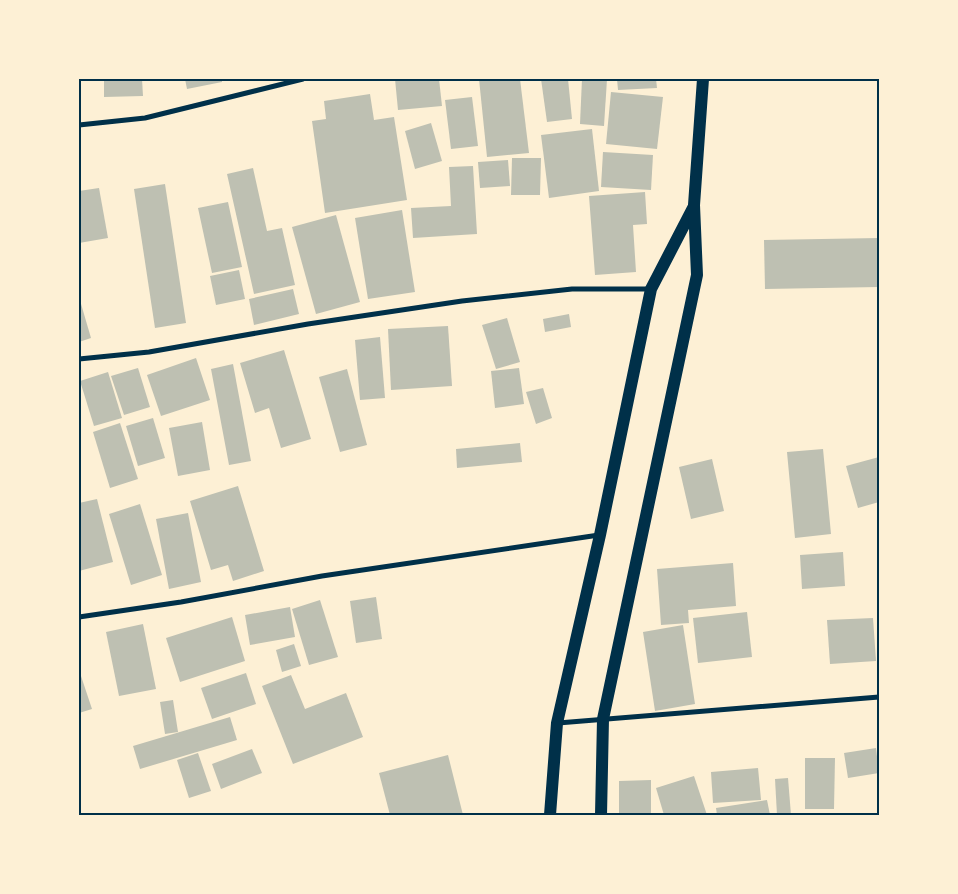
<svg xmlns="http://www.w3.org/2000/svg" width="958" height="894" font-family="'Source Serif 4',serif">
<style>
.building{fill:#bec0b2}
.lines{fill:none;stroke-linecap:round;stroke-linejoin:round}
.minor{stroke:#003049;stroke-width:5}
.primary{stroke:#003049;stroke-width:12}
.neatline{fill:none;stroke:#003049;stroke-width:2}
</style>
<rect width="100%" height="100%" fill="#fdf0d5"/>
<g class="building">
<path d="M 104,79 L 142,79 L 143,96 L 104,97 Z"/>
<path d="M 185,79 L 222,79 L 222,82 L 187,89 Z"/>
<path d="M 395,79 L 439,79 L 442,106 L 398,110 Z"/>
<path d="M 479,79 L 520,79 L 529,153 L 487,157 Z"/>
<path d="M 541,79 L 568,79 L 572,119 L 547,122 Z"/>
<path d="M 582,79 L 607,79 L 604,126 L 580,124 Z"/>
<path d="M 617,79 L 656,79 L 657,88 L 618,90 Z"/>
<path d="M 611,92 L 663,97 L 657,149 L 606,144 Z"/>
<path d="M 370,94 L 374,120 L 394,117 L 407,200 L 325,213 L 312,121 L 326,119 L 324,101 Z"/>
<path d="M 472,97 L 478,146 L 451,149 L 445,100 Z"/>
<path d="M 431,123 L 442,161 L 415,169 L 405,131 Z"/>
<path d="M 592,129 L 599,191 L 549,198 L 541,135 Z"/>
<path d="M 603,152 L 653,155 L 651,190 L 601,187 Z"/>
<path d="M 512,158 L 541,158 L 540,195 L 511,195 Z"/>
<path d="M 508,160 L 510,186 L 480,188 L 478,162 Z"/>
<path d="M 473,166 L 477,234 L 413,238 L 411,208 L 451,206 L 449,167 Z"/>
<path d="M 253,168 L 267,231 L 282,228 L 295,285 L 254,294 L 227,174 Z"/>
<path d="M 165,184 L 186,323 L 155,328 L 134,189 Z"/>
<path d="M 99,188 L 108,238 L 79,243 L 79,191 Z"/>
<path d="M 645,192 L 647,224 L 633,225 L 636,272 L 595,275 L 589,196 Z"/>
<path d="M 228,202 L 242,267 L 212,273 L 198,208 Z"/>
<path d="M 402,210 L 415,292 L 368,299 L 355,218 Z"/>
<path d="M 336,215 L 360,302 L 316,314 L 292,227 Z"/>
<path d="M 879,238 L 879,287 L 765,289 L 764,240 Z"/>
<path d="M 239,270 L 245,299 L 216,305 L 210,276 Z"/>
<path d="M 293,289 L 299,314 L 254,325 L 249,299 Z"/>
<path d="M 79,297 L 91,338 L 79,342 Z"/>
<path d="M 569,314 L 571,327 L 545,332 L 543,319 Z"/>
<path d="M 507,318 L 520,362 L 496,369 L 482,325 Z"/>
<path d="M 448,326 L 452,386 L 391,390 L 388,329 Z"/>
<path d="M 380,337 L 385,398 L 360,400 L 355,340 Z"/>
<path d="M 284,350 L 311,439 L 281,448 L 269,408 L 255,413 L 240,363 Z"/>
<path d="M 196,358 L 210,400 L 161,416 L 147,375 Z"/>
<path d="M 233,364 L 251,461 L 229,465 L 211,369 Z"/>
<path d="M 138,368 L 150,407 L 124,415 L 111,376 Z"/>
<path d="M 519,368 L 524,404 L 495,408 L 491,371 Z"/>
<path d="M 347,369 L 367,445 L 340,452 L 319,377 Z"/>
<path d="M 108,372 L 122,418 L 94,426 L 80,381 Z"/>
<path d="M 543,388 L 552,418 L 536,424 L 526,392 Z"/>
<path d="M 153,418 L 165,458 L 138,466 L 126,426 Z"/>
<path d="M 202,422 L 210,470 L 178,476 L 169,428 Z"/>
<path d="M 120,423 L 138,479 L 110,488 L 93,432 Z"/>
<path d="M 520,443 L 522,462 L 457,468 L 456,449 Z"/>
<path d="M 823,449 L 831,534 L 795,538 L 787,452 Z"/>
<path d="M 879,457 L 879,502 L 858,508 L 846,466 Z"/>
<path d="M 712,459 L 724,511 L 691,519 L 679,467 Z"/>
<path d="M 238,486 L 264,571 L 233,581 L 228,565 L 211,570 L 190,501 Z"/>
<path d="M 97,499 L 113,562 L 79,571 L 79,503 Z"/>
<path d="M 140,504 L 162,575 L 131,585 L 109,514 Z"/>
<path d="M 188,513 L 201,582 L 169,589 L 156,519 Z"/>
<path d="M 843,552 L 845,586 L 802,589 L 800,555 Z"/>
<path d="M 733,563 L 736,606 L 688,610 L 689,623 L 661,625 L 657,569 Z"/>
<path d="M 376,597 L 382,639 L 356,643 L 350,601 Z"/>
<path d="M 320,600 L 338,657 L 309,665 L 292,609 Z"/>
<path d="M 290,607 L 295,637 L 250,645 L 245,615 Z"/>
<path d="M 747,612 L 752,657 L 698,663 L 693,618 Z"/>
<path d="M 232,617 L 245,661 L 180,682 L 166,638 Z"/>
<path d="M 873,618 L 876,661 L 830,664 L 827,620 Z"/>
<path d="M 143,624 L 156,689 L 119,696 L 106,632 Z"/>
<path d="M 683,625 L 695,704 L 655,711 L 643,632 Z"/>
<path d="M 294,644 L 301,666 L 282,672 L 276,650 Z"/>
<path d="M 79,670 L 92,709 L 79,713 Z"/>
<path d="M 246,673 L 256,704 L 212,719 L 201,688 Z"/>
<path d="M 291,675 L 305,709 L 346,693 L 363,737 L 293,764 L 262,686 Z"/>
<path d="M 173,700 L 178,732 L 165,734 L 160,702 Z"/>
<path d="M 230,717 L 237,740 L 140,769 L 133,746 Z"/>
<path d="M 876,748 L 879,773 L 848,778 L 844,753 Z"/>
<path d="M 252,749 L 262,773 L 221,789 L 212,764 Z"/>
<path d="M 198,753 L 211,791 L 189,798 L 177,760 Z"/>
<path d="M 448,755 L 463,815 L 390,815 L 379,773 Z"/>
<path d="M 805,758 L 835,758 L 834,809 L 805,809 Z"/>
<path d="M 758,768 L 761,800 L 713,803 L 711,772 Z"/>
<path d="M 694,776 L 707,815 L 664,815 L 656,788 Z"/>
<path d="M 788,778 L 791,815 L 777,815 L 775,779 Z"/>
<path d="M 651,780 L 651,815 L 619,815 L 619,781 Z"/>
<path d="M 767,800 L 770,815 L 717,815 L 716,808 Z"/>
</g>
<g class="lines">
<g class="minor">
<path d="M 79,125 L 145,118 L 303,79"/>
<path d="M 79,359 L 149,352 L 308,324 L 462,301 L 572,289 L 651,289"/>
<path d="M 79,617 L 181,602 L 322,576 L 599,535"/>
<path d="M 558,723 L 879,697"/>
</g>
<g class="primary">
<path d="M 550,815 L 557,723 L 600,535 L 651,289 L 693,208"/>
<path d="M 601,815 L 603,719 L 697,275 L 694,205 L 703,79"/>
</g>
</g>
<rect width="958" height="894" fill="none" stroke="#fdf0d5" stroke-width="160"/>
<rect x="80" y="80" width="798" height="734" class="neatline"/>
</svg>
